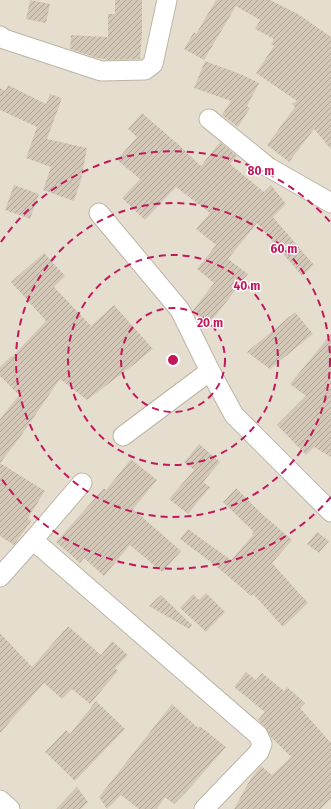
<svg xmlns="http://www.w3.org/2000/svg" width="331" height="809" font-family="'Fira Sans',sans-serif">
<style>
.residential{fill:#e5decf}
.building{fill:url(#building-hatch)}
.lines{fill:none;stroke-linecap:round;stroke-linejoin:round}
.street-casing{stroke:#bdb4a4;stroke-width:21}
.street{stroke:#fff;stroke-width:19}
.ring{fill:none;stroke:#c2185b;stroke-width:2;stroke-dasharray:7 5}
.centre{fill:#c2185b;stroke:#fff;stroke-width:2}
.ring-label{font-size:12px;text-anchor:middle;font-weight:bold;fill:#c2185b;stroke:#fff;stroke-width:3;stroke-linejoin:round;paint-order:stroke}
</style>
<defs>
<pattern id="building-hatch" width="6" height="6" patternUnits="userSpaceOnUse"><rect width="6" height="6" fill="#d3c8b7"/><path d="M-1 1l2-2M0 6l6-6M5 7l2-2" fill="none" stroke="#ada495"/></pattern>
</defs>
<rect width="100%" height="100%" fill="#f1ece2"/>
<rect class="residential" x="0" y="0" width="331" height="809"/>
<g class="building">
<path d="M 30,0 L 50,4 L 46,23 L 26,19 Z"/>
<path d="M 115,0 L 142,0 L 142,34 L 140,59 L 106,60 L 106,59 L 97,58 L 70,49 L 71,35 L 108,37 L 108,14 L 115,14 Z"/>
<path d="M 216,0 L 270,0 L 298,14 L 331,37 L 331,149 L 314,129 L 289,162 L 267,145 L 295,107 L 292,104 L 297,101 L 256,73 L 274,46 L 271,44 L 274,39 L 255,29 L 260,20 L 236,6 L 204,60 L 184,49 L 194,32 L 196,34 Z"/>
<path d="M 205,61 L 240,74 L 259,83 L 247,106 L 250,108 L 238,127 L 222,115 L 231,101 L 194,88 Z"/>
<path d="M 8,85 L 46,104 L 50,94 L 62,98 L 47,139 L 87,148 L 81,180 L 74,201 L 43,190 L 51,167 L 26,158 L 37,127 L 0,110 L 0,88 L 5,91 Z"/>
<path d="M 142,113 L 180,146 L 201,166 L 220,142 L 237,156 L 230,164 L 264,192 L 271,185 L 286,204 L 273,217 L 314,265 L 302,276 L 257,223 L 228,259 L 248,274 L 206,328 L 193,310 L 214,283 L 197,269 L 216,245 L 196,229 L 210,213 L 176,187 L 145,220 L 122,198 L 140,179 L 117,160 L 137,137 L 128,129 Z"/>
<path d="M 14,185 L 39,194 L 30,219 L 5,210 Z"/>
<path d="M 44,253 L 65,276 L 54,287 L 91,326 L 114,305 L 153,349 L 132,366 L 87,400 L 60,379 L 18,440 L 0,463 L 0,419 L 19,395 L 0,376 L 0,367 L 11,356 L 12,357 L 46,321 L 11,282 Z"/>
<path d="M 295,312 L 313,334 L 270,369 L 247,352 Z"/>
<path d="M 331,334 L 331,457 L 314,447 L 306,455 L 277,425 L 306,396 L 290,384 Z"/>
<path d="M 199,444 L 220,462 L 203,482 L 210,487 L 188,514 L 169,499 L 194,470 L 184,462 Z"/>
<path d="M 131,459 L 157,480 L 133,509 L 181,551 L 162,572 L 130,545 L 104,576 L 84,558 L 80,563 L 56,542 L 104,488 L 106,490 Z"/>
<path d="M 0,463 L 45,491 L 28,518 L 31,521 L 14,545 L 0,536 Z"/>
<path d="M 236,488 L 261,513 L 292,540 L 272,563 L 308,603 L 283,627 L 253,594 L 251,596 L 216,566 L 180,539 L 188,529 L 231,560 L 253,535 L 252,534 L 254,532 L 223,502 Z"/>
<path d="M 317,532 L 329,541 L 319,553 L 307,544 Z"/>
<path d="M 206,593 L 225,612 L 206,632 L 180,608 L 193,594 L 199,600 Z"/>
<path d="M 161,595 L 192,625 L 189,629 L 149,606 Z"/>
<path d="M 68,626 L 101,655 L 112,641 L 128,655 L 115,668 L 118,671 L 90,704 L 72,689 L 62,699 L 44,683 L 0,733 L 0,633 L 32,667 Z"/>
<path d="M 246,672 L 256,680 L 262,673 L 284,691 L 287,687 L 305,703 L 300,708 L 331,743 L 331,798 L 321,809 L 234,809 L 250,780 L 261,766 L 272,775 L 291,757 L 271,737 L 265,727 L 258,720 L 265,712 L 234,687 Z"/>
<path d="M 96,701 L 125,729 L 75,781 L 45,752 L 66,730 L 70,734 Z"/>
<path d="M 172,704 L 198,728 L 200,726 L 226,747 L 188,790 L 174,804 L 165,797 L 157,809 L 139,809 L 121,795 L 107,809 L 99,797 Z"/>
<path d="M 77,787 L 88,802 L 81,809 L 56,809 Z"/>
</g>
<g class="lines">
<defs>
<g id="street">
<path d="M 0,36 L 4,39 L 101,71 L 145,70 L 153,64 L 167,0"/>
<path d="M 209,119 L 268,167 L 331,203"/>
<path d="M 99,213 L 180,310 L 210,371 L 234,415 L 331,512"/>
<path d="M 123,436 L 210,371"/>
<path d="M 33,540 L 258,735 L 262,744 L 259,752 L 204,809"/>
<path d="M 0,577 L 33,540 L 82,483"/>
<path d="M 0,800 L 10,809"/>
</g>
</defs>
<use href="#street" class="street-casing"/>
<use href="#street" class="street"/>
</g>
<g class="ring">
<circle cx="173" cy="360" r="52"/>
<circle cx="173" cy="360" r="105"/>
<circle cx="173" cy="360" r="157"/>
<path d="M331 497A209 209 0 0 1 1 478M1 242A209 209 0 0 1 331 223"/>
</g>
<circle cx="173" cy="360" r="6" class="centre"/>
<g class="ring-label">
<text x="261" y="175">80 m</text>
<text x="284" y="253">60 m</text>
<text x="247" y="290">40 m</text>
<text x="210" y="327">20 m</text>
</g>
</svg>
